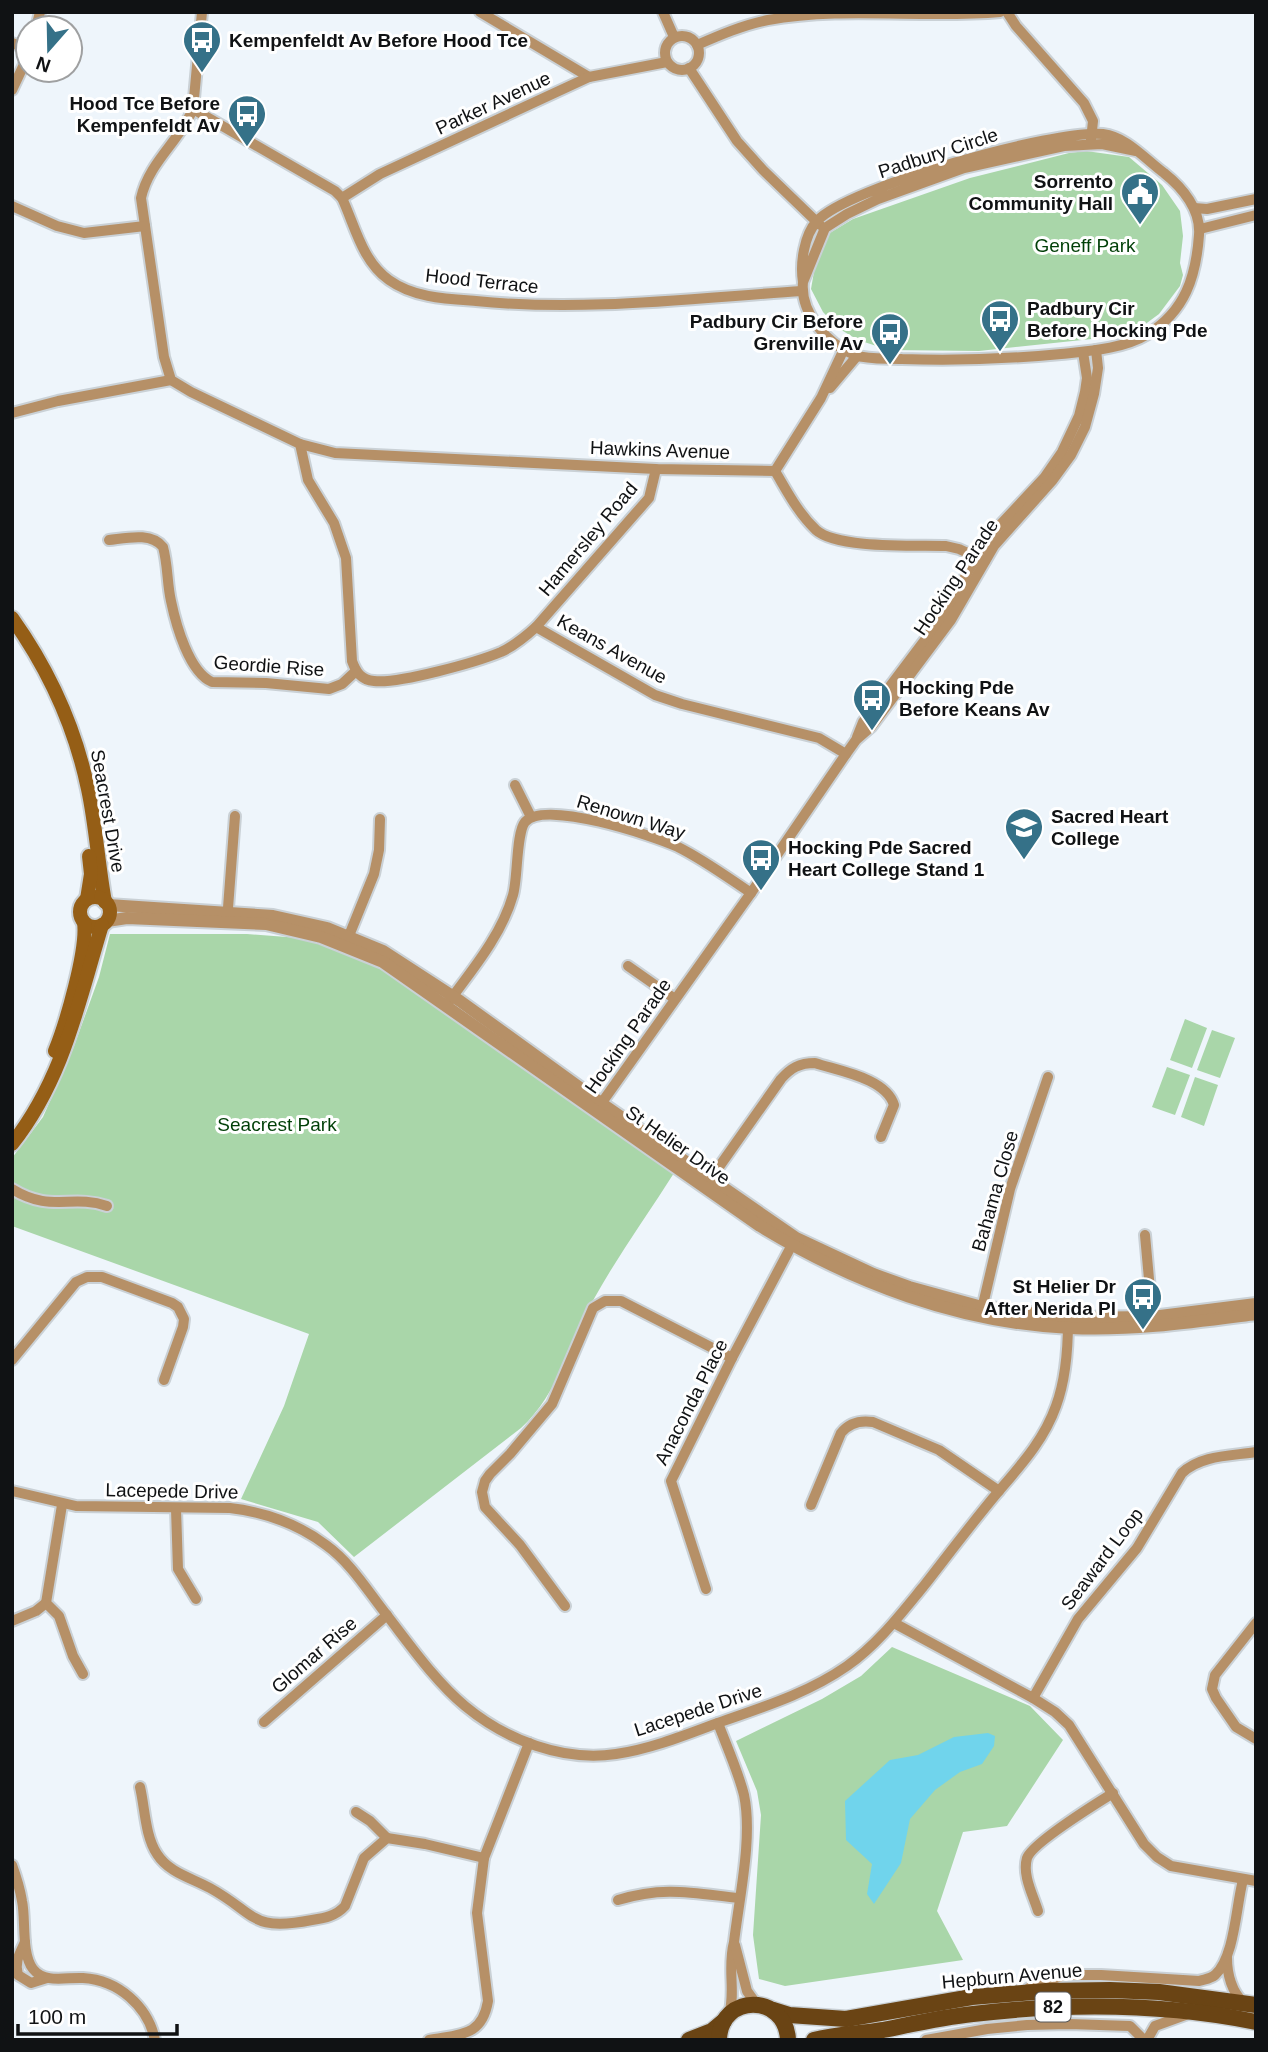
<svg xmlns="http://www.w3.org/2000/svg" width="1268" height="2052" font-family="Arial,sans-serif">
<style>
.green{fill:#a9d6a9}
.water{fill:#70d4ec}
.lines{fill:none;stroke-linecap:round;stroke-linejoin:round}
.minor-casing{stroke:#cad1d6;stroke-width:14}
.tertiary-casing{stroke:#cad1d6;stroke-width:16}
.secondary-casing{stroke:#cad1d6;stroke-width:18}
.primary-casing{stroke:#cad1d6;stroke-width:19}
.minor{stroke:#b69067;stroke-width:10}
.tertiary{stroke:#b69067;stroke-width:12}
.secondary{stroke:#955e16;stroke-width:14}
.primary{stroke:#6a4414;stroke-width:16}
.labels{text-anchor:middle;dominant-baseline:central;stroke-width:6;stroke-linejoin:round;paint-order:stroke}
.shield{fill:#fff;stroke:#58595a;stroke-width:2}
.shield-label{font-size:18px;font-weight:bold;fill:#101214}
.poi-label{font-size:19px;font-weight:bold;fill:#101214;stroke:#fff;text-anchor:start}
.street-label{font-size:19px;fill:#101214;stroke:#fff}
.park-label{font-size:19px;fill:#003f07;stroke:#fff}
</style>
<rect width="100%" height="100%" fill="#eef5fb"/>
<g class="green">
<path d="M 1086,151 L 1129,157 L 1162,185 L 1180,211 L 1183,236 L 1180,263 L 1183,275 L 1180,286 L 1159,314 L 1140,328 L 1101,338 L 979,351 L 889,350 L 858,340 L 838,328 L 823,312 L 811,289 L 815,266 L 828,234 L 853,219 L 970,178 L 1069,153 Z"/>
<path d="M 110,934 L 247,934 L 300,938 L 355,953 L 420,992 L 674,1173 C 648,1214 619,1254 595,1297 C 570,1340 559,1394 521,1428 L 354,1557 L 318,1522 L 241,1499 L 284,1406 L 309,1334 L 12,1226 L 12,1158 L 43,1117 L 73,1049 L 99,977 Z"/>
<path d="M 1185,1019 L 1207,1028 L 1192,1068 L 1170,1060 Z"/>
<path d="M 1212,1030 L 1235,1038 L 1220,1078 L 1197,1070 Z"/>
<path d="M 1167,1067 L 1190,1075 L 1175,1115 L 1152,1107 Z"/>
<path d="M 1195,1077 L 1218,1085 L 1204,1126 L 1181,1117 Z"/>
<path d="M 892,1647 L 1030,1706 L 1063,1740 L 1007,1826 L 963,1832 L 937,1911 L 963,1960 L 785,1986 L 759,1979 L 753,1935 L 761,1815 L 757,1791 L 736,1741 L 822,1699 L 861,1676 Z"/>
</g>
<path class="water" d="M 988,1733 L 995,1736 L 994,1746 L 982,1764 L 960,1772 L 935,1790 L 910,1819 L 901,1863 L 874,1904 L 867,1894 L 872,1864 L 846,1840 L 845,1801 L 890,1760 L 918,1755 L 954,1737 Z"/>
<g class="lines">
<defs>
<g id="minor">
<path d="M 202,12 L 193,109 C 179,142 149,162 141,198 L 164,357 L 171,380 L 191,392 L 300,444 L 308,480 L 334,523 L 346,558 L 352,661 C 356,672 361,680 374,681 C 399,684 477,662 501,652 C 514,646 525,637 536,627 L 655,695 L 682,704 L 819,738 L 846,754"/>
<path d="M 480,12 L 589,77"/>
<path d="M 663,12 L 674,37"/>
<path d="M 1007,12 L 1016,26 L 1084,103 L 1093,121 L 1091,140"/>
<path d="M 36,28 L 40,12"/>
<circle cx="682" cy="53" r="17"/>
<path d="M 12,43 L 28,49"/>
<path d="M 697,45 C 720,35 743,25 768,20 C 845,6 923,19 1000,12"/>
<path d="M 689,68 L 737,141 L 763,170 L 820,225"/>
<path d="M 12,90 L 28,56"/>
<path d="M 193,109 L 335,191 L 342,198 C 355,226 362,261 389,280 C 414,298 447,299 476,301 C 585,312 694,298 802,291"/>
<path d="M 342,198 L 380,174 L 589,77 L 667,62"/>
<path d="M 12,206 L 57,226 L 84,233 L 145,226"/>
<path d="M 1194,208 L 1207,209 L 1256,199"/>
<path d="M 1200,229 L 1256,215"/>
<path d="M 803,282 C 800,264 804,235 817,221 C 848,187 1056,129 1103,134 C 1127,137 1145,159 1164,173 C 1183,188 1201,210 1199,235 C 1196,277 1185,311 1148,334 C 1123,349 1090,351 1061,354 C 1007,359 956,361 902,359 C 887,358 869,360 855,355 C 827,344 800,313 803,282 L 825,228 L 847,214 L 878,199 L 964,168 L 1064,146 L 1102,144 L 1136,151"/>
<path d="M 830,388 L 857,356"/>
<path d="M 12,413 L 58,401 L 171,380"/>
<path d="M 300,444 L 335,453 L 656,469 L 775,471 C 787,491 798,513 816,530 C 837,549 916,545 946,546 L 959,549 L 985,561"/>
<path d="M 775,471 L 821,398 L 844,349"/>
<path d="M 109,540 C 127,538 151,532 163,547 C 168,565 167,584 171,601 C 176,625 189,672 212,682 L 266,683 L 329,689 L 342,684 L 356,671"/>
<path d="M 536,627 L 649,498 L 656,469"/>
<path d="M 857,737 L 863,722 L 943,616 L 986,540 L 1044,478 L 1062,452 L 1079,416 L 1085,392 L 1087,378 L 1083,352"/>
<path d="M 515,785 L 531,817"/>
<path d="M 227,921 L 235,816"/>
<path d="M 346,943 L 374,874 L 379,850 L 380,819"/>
<path d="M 628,966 L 675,999"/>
<path d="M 450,1000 C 473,969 502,934 513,895 C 518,878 516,833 525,822 C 544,799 654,836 678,847 C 704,860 727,877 751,893"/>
<path d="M 598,1108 L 751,893 L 846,754 L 856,740 L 871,727 L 951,620 L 994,546 L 1052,481 L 1071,455 L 1085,427 L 1094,394 L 1098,368 L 1096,350"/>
<path d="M 707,1184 L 781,1079 C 791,1068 799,1063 815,1063 C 839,1071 886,1078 894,1105 L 881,1137"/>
<path d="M 12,1189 C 51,1213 71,1194 107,1206"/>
<path d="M 1145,1235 L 1153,1323"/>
<path d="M 981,1313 L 1010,1189 L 1048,1077"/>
<path d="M 12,1360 L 76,1282 L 87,1277 L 102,1277 L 172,1303 L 178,1307 L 184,1319 L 183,1327 L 164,1380"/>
<path d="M 12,1491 L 76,1506 L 230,1508 C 264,1512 298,1524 326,1545 C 351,1563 367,1590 386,1614 C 410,1645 435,1681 465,1706 C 506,1740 563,1762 616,1754 C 650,1749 683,1736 715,1724 C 760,1708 807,1694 847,1666 C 877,1645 900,1615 923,1587 C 948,1555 972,1523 998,1492 C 1021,1465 1044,1440 1056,1406 C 1066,1379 1068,1350 1068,1321"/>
<path d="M 62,1505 L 46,1603 L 59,1616 L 73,1656 L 83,1674"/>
<path d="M 811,1505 L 841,1433 C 849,1423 860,1420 873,1422 L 939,1450 L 999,1491"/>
<path d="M 176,1509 L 178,1569 L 196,1599"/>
<path d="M 706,1589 L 671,1481 L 732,1358 L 795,1239"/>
<path d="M 565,1606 L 520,1545 L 485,1507 L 482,1492 L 485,1481 L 490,1474 L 510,1454 L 552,1404 L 593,1308 L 605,1301 L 621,1301 L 732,1358"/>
<path d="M 12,1621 L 36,1611 L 46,1603"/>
<path d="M 894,1623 L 1033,1698 L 1055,1712 L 1069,1725 L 1144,1844 L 1157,1857 L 1171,1866 L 1256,1881"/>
<path d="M 1256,1623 L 1215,1675 L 1212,1689 L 1216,1698 L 1236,1727 L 1256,1739"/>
<path d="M 1033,1698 L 1078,1619 L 1137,1548 L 1182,1473 C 1201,1455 1231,1456 1256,1452"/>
<path d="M 264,1722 L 387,1615"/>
<path d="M 718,1723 C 727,1747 738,1771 744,1795 C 753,1838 739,1898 734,1942 C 727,1968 736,1991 729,2015"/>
<path d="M 140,1787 C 145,1808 145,1836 157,1854 C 169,1873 192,1878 210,1888 C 257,1914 250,1932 312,1920 C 325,1918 336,1916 345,1906 L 364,1858 L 387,1838 L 425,1844 L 484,1858"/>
<path d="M 356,1812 L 370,1821 L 387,1838"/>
<path d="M 12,1865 C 16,1876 20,1889 22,1901 C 26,1919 21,1954 33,1969 C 45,1984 66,1977 83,1978 C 118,1980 148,2006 155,2040"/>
<path d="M 618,1900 C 664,1886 692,1893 739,1898"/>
<path d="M 1038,1911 C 1033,1895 1022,1875 1027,1858 C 1032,1843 1097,1803 1113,1793"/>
<path d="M 25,1942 C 20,1953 14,1962 18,1975 L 31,1983 L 47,1978"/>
<path d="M 735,1945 L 747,1991 L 757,2005"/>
<path d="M 1227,1958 C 1227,1974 1232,1993 1244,2003"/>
<path d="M 1029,1988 L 1064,1975 L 1101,1975 L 1199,1981 C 1205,1979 1210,1979 1215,1975 C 1235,1957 1236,1905 1243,1880"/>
<path d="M 429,2040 C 460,2034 482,2037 488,2001 L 477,1913 L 484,1858 L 529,1743"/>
<path d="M 926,2040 L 987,2029 L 1027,2025 L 1069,2024 L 1130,2026 L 1144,2040"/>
<path d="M 1147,2040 L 1155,2026 L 1188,2014"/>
</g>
<g id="tertiary">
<path d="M 108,905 L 273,916 L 327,928 L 383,951 L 460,1001 L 601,1103 L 796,1238 L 873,1274 L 909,1287 L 982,1307 L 1068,1318 L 1152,1317 L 1256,1304"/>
<path d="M 107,921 L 127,918 L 266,924 L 321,937 L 383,962 L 760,1226 C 853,1283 960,1323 1070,1328 C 1133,1331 1194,1322 1256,1314"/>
</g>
<g id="secondary">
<path d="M 12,618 C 49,670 75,727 88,789 C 96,826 98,864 105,902"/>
<circle cx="95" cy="912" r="15"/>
<path d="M 87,899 L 91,874 L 89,856"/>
<path d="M 55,1051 C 66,1024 88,949 84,922"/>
<path d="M 12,1144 C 64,1078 78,1003 102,925"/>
</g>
<g id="primary">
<path d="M 773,2010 L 789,2015 L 846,2019 L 972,1997 L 1046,1991 L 1110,1990 L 1159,1992 L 1256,2005"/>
<path d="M 689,2040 L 712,2031 L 724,2021"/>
<path d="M 719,2040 C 720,1993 786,1993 788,2040"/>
<path d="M 814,2040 C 836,2034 860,2034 883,2030 C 913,2024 943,2017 973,2014 C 1067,2003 1162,2003 1256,2022"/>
</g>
</defs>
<use href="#minor" class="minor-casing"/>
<use href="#tertiary" class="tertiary-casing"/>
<use href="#secondary" class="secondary-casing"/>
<use href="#primary" class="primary-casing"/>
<use href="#minor" class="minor"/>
<use href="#tertiary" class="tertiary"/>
<use href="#secondary" class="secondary"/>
<use href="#primary" class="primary"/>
</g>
<defs>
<symbol id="bus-pin" viewBox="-11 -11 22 30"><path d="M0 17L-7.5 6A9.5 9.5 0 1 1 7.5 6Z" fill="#357188" stroke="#fff"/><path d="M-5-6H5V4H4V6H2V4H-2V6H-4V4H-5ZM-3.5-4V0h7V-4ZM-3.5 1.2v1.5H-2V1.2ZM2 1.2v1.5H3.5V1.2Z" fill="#fff"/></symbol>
<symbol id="civic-pin" viewBox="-11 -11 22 30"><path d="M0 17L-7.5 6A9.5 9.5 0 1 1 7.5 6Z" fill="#357188" stroke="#fff"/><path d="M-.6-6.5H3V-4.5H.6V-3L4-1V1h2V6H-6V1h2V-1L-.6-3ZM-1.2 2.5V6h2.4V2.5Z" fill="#fff"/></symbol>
<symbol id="school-pin" viewBox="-11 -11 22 30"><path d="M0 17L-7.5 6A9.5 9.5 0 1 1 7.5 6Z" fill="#357188" stroke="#fff"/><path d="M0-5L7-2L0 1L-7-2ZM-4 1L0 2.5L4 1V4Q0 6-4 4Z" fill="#fff"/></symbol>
</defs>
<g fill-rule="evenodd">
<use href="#bus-pin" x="180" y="18" width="44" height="60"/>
<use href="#bus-pin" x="225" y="92" width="44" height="60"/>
<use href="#civic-pin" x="1118" y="170" width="44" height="60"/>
<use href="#bus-pin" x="978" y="297" width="44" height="60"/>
<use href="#bus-pin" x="868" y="310" width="44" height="60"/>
<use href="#bus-pin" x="850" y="676" width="44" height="60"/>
<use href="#school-pin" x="1002" y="805" width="44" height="60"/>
<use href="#bus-pin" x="739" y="836" width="44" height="60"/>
<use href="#bus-pin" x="1121" y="1275" width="44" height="60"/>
</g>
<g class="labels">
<rect class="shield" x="1035.5" y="1992.5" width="35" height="29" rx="5"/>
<g class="shield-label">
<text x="1053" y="2007">82</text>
</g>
<g class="poi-label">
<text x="229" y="40">Kempenfeldt Av Before Hood Tce</text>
<text x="220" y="103" text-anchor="end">Hood Tce Before<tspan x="220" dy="22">Kempenfeldt Av</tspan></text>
<text x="1113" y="181" text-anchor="end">Sorrento<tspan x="1113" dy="22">Community Hall</tspan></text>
<text x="1027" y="308">Padbury Cir<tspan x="1027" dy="22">Before Hocking Pde</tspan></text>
<text x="863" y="321" text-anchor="end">Padbury Cir Before<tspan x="863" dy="22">Grenville Av</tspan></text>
<text x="899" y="687">Hocking Pde<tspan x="899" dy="22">Before Keans Av</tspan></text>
<text x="1051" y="816">Sacred Heart<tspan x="1051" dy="22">College</tspan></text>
<text x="788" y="847">Hocking Pde Sacred<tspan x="788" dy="22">Heart College Stand 1</tspan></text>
<text x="1116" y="1286" text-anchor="end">St Helier Dr<tspan x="1116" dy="22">After Nerida Pl</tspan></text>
</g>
<g class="street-label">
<text transform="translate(493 103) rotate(-25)">Parker Avenue</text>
<text transform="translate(938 153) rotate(-18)">Padbury Circle</text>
<text transform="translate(482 281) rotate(6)">Hood Terrace</text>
<text transform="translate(660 450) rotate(2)">Hawkins Avenue</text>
<text transform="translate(588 539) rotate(-50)">Hamersley Road</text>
<text transform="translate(956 577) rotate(-56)">Hocking Parade</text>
<text transform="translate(612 649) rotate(29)">Keans Avenue</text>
<text transform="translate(269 666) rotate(4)">Geordie Rise</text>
<text transform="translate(108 811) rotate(80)">Seacrest Drive</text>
<text transform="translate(631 817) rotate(17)">Renown Way</text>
<text transform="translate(628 1036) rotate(-55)">Hocking Parade</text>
<text transform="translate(678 1145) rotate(35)">St Helier Drive</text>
<text transform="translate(995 1191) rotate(-74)">Bahama Close</text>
<text transform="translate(691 1402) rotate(-63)">Anaconda Place</text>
<text transform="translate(172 1491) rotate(1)">Lacepede Drive</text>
<text transform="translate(1102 1559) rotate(-53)">Seaward Loop</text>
<text transform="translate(314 1655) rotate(-41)">Glomar Rise</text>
<text transform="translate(698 1710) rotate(-18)">Lacepede Drive</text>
<text transform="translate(1012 1976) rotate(-5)">Hepburn Avenue</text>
</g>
<g class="park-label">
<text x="1085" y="245">Geneff Park</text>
<text x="277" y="1124">Seacrest Park</text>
</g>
</g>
<rect width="1268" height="2052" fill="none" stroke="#101214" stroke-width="28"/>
<g transform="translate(49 49) rotate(200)"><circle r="33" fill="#ffffff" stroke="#9fa0a1" stroke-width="2"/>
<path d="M0-5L12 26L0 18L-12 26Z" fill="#357188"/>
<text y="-10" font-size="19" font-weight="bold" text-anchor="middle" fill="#101214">N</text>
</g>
<path d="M18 2024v10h159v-10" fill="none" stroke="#101214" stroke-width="3.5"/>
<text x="28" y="2024" font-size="21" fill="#101214" stroke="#ffffff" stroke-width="5" paint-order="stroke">100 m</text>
</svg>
